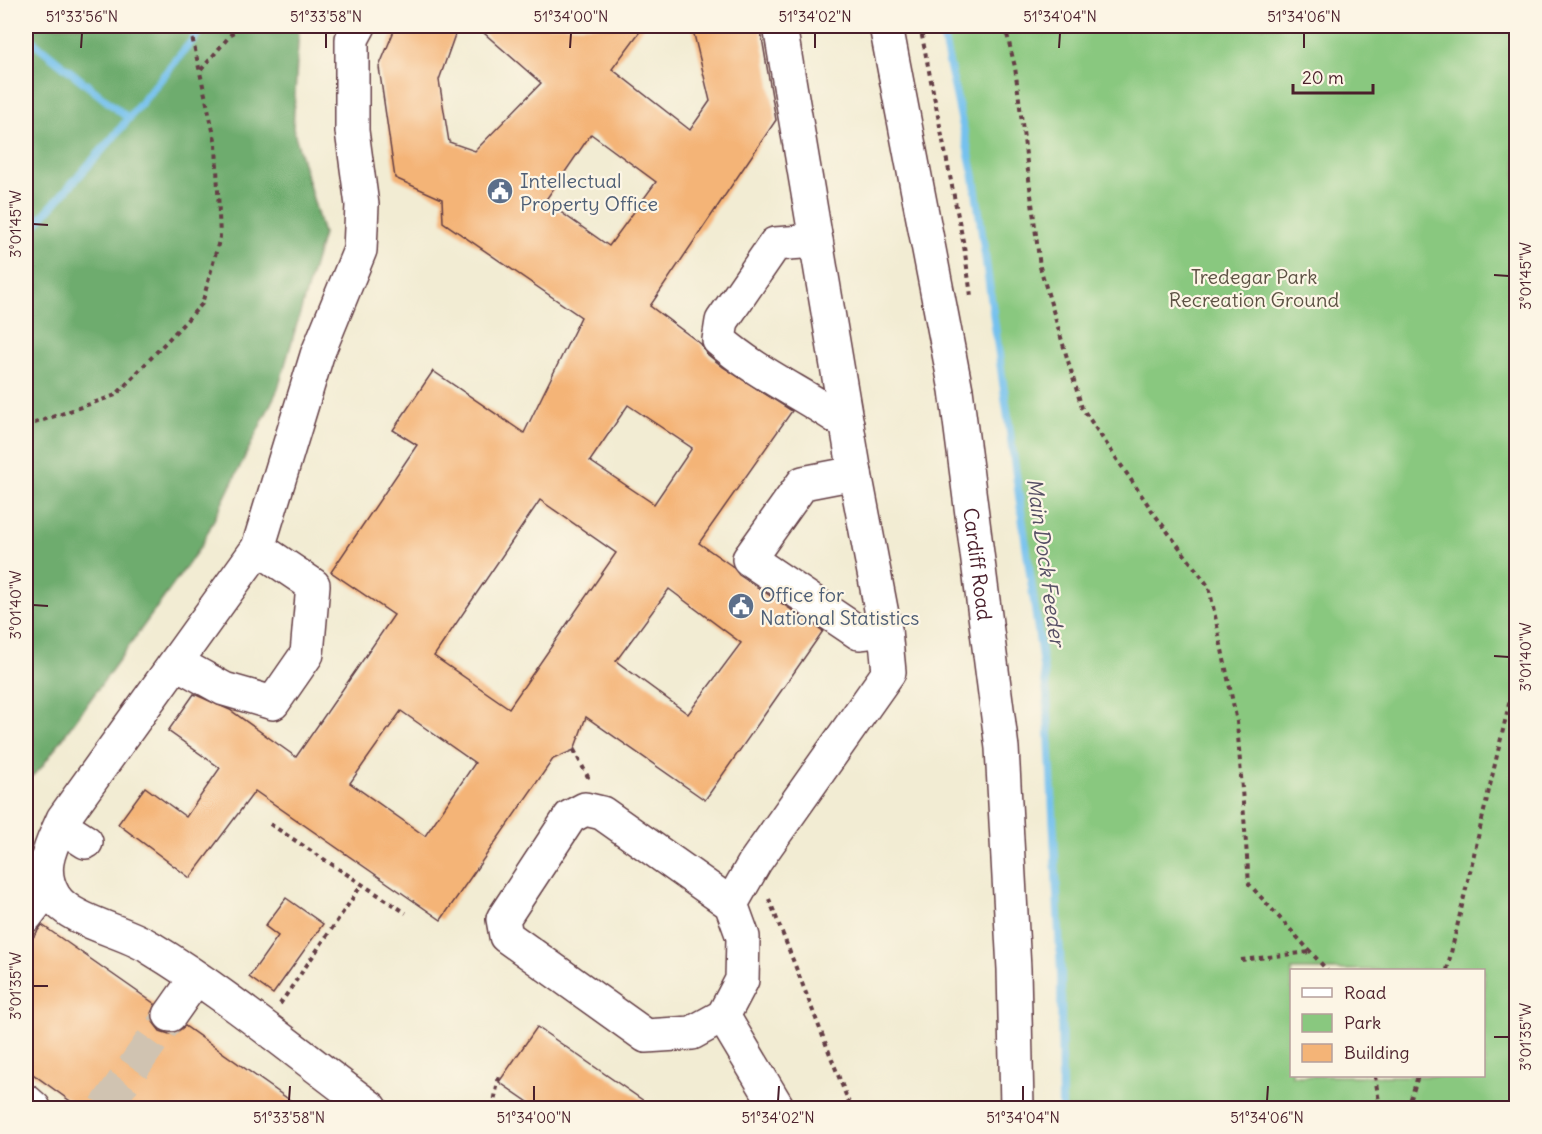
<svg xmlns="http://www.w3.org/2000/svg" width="1542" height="1134" font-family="Delius,sans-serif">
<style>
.green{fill:#89c87f;stroke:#6a7455;stroke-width:1.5;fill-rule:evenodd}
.forest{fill:#6eac6e;stroke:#5c664c;stroke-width:1.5}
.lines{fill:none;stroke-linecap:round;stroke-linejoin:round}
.stream{stroke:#74c1ee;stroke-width:8}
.building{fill:#f4b477;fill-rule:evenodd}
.minor-tunnel{stroke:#d0c3b1;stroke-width:33;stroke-dasharray:33 16;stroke-linecap:butt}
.minor-casing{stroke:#633e44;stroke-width:36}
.major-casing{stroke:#633e44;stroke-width:36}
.path{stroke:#633e44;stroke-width:4;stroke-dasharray:4.5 4.5;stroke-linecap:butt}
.minor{stroke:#fff;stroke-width:33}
.major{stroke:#fff;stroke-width:33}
.ticks{fill:none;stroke:#4a1f2b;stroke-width:2}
.labels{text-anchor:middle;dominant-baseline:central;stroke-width:4.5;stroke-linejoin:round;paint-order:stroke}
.service-label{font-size:20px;fill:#4e5e75;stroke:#fcf5e5;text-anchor:start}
.park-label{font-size:20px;fill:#5d5244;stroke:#fcf5e5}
.street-label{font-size:20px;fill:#4a1f2b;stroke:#fcf5e5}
.water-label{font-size:21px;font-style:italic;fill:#575066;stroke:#fcf5e5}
.neatline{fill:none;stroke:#4a1f2b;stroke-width:2}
.ticks-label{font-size:15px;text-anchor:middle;fill:#4a1f2b}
</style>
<rect width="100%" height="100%" fill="#fcf5e5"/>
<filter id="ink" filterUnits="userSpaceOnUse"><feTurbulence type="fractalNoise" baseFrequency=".0167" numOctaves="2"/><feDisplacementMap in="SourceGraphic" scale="12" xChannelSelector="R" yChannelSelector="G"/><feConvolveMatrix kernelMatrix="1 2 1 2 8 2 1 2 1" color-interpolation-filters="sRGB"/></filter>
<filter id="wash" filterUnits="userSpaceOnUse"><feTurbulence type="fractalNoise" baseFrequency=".008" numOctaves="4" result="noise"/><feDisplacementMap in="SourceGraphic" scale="24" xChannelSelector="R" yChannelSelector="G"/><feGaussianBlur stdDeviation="1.35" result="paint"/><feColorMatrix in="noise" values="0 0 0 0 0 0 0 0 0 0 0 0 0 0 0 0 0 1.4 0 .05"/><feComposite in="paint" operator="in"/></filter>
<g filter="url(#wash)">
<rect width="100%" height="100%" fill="#f2ecd3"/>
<path class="green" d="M 941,26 L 1516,26 L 1516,1108 L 1062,1108 L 1061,974 L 1047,694 L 974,177 ZM 1484,970 L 1484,1076 L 1292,1076 L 1292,970 Z"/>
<path class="forest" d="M 26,26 L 299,26 L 293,128 L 323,234 L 278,389 L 201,546 L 41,768 L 26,781 Z"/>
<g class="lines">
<g class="stream">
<path d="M 941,26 L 974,177 L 1047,694 L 1061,974 L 1062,1108"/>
<path d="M 26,36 L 128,118"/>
<path d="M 26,235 L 111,140 L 204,26"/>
</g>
</g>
<g id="blocks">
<g class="building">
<path d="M 396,26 L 458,26 L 439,80 L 449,142 L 475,151 L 541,83 L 476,26 L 644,26 L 612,69 L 690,130 L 710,101 L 692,26 L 760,26 L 776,120 L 650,306 L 701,344 L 707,354 L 723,367 L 792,411 L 699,543 L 732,566 L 739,575 L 823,631 L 705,800 L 586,717 L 574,750 L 553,759 L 441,920 L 255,791 L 190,878 L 118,824 L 145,787 L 186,817 L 220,768 L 168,731 L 194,694 L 230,710 L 296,757 L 394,615 L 331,572 L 417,445 L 393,430 L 433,371 L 524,433 L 581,317 L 443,222 L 442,199 L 395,178 L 379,67 ZM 591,134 L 656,182 L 609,246 L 545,201 ZM 628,405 L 692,448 L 654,504 L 590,461 ZM 540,500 L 616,553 L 509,708 L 434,656 ZM 669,589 L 741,643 L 688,714 L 616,661 ZM 401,711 L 475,763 L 425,836 L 350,783 Z"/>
<path d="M 286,898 L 323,924 L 273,994 L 249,977 L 278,936 L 265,926 Z"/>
<path d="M 42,925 L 155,1004 L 151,1013 L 153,1022 L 160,1031 L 169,1034 L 177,1032 L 185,1026 L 301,1108 L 80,1108 L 26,1069 L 26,947 Z"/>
<path d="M 537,1027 L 654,1108 L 537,1108 L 499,1082 Z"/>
</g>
</g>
</g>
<g filter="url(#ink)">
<use href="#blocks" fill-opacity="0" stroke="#633e44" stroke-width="1.5"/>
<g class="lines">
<path class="minor-tunnel" d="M 105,1108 L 170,1015"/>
<defs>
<g id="minor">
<path d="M 359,26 L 352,39 L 352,131 L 362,205 L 360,250 L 317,355 L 258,548 L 63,819 C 52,845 37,868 54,896 C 70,922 123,930 149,947 C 227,994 298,1054 371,1108"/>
<path d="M 816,241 L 775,244 L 722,321 L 719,340 C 757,374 805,394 847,424"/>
<path d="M 855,473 L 803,483 L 749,559 L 859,633 L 885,630"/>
<path d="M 177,663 L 224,689 L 273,703 L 307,654 L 313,585 L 258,548"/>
<path d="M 585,809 L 602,813 L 731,904 L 743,937 L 742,980 L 723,1016 L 692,1033 L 646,1036 L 506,936 L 503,919 L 570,817 Z"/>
<path d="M 61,826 L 86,842"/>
<path d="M 731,904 L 755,862 L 889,672 L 885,630 L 855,473 L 780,26"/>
<path d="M 26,916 L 49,886"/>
<path d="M 170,1015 L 196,978"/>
<path d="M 723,1016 L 778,1108"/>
<path d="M 26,1101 L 34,1108"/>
</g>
<g id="major">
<path id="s1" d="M 886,26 L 956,390 L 1002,748 L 1014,969 L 1017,1108"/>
</g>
</defs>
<use href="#minor" class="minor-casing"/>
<use href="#major" class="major-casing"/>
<g class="path">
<path d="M 920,26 L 964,246 L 971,296"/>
<path d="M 1005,26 L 1015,67 L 1040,267 L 1082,408 L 1155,515 L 1209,587 L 1237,722 L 1249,884 L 1327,970"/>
<path d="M 201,70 L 238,26"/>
<path d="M 26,426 L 116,395 L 202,304 L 220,237 L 216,144 L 191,32 L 192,26"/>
<path d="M 574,750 L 588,777 L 586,780"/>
<path d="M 270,824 L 406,913"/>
<path d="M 769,899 L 851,1108"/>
<path d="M 1241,960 L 1310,952"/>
<path d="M 1447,970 L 1516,674"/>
<path d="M 280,1004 L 361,886"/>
<path d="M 1375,1076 L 1380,1108"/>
<path d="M 493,1108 L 499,1076"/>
<path d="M 1408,1108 L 1418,1076"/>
</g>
<use href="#minor" class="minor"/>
<use href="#major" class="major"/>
</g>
</g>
<path class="ticks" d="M 81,48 L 82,33M 326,48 L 326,33M 570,48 L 571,33M 815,48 L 815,33M 1059,48 L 1060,33M 1304,48 L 1304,33M 33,224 L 48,225M 1494,275 L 1509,276M 33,605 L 48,606M 1494,656 L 1509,657M 33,986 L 48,986M 1494,1037 L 1509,1037M 289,1101 L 290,1086M 534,1101 L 534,1086M 778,1101 L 779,1086M 1023,1101 L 1023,1086M 1267,1101 L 1268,1086"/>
<defs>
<symbol id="civic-disc" viewBox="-11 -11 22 22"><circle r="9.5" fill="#5c6f8a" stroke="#fcf5e5"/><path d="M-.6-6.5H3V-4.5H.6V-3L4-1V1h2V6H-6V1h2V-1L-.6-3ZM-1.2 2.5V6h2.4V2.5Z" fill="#fff"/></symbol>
</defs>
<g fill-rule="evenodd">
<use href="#civic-disc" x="485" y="176" width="30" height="30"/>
<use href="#civic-disc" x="726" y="591" width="30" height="30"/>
</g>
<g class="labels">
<g class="service-label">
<text x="520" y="180">Intellectual<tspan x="520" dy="23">Property Office</tspan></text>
<text x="760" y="594">Office for<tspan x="760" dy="23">National Statistics</tspan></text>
</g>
<g class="park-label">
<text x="1254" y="276">Tredegar Park<tspan x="1254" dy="23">Recreation Ground</tspan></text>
</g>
<g class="street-label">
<text stroke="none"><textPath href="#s1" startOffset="546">Cardiff Road</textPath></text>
</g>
<g class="water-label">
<text transform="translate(1046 562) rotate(82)">Main Dock Feeder</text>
</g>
</g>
<rect width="1542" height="1134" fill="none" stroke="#fcf5e5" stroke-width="66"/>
<rect x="1290" y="969" width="195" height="108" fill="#fcf5e5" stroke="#b59f9b" stroke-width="1.5"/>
<rect x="1302" y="988" width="30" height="9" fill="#ffffff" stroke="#b59f9b" stroke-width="1.5"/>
<text x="1344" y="999" font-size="18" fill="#4a1f2b">Road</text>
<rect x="1302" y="1014" width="30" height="18" fill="#89c87f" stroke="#b59f9b" stroke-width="1.5"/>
<text x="1344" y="1029" font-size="18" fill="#4a1f2b">Park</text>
<rect x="1302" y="1044" width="30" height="18" fill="#f4b477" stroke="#b59f9b" stroke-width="1.5"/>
<text x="1344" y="1059" font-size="18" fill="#4a1f2b">Building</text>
<path d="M1293 84v9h80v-9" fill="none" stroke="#4a1f2b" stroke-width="3"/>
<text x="1302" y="84" font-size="18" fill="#4a1f2b" stroke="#fcf5e5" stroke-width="4.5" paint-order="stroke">20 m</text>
<rect x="33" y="33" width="1476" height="1068" class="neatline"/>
<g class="ticks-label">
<text x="82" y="22">51°33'56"N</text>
<text x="326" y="22">51°33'58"N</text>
<text x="571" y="22">51°34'00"N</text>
<text x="815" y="22">51°34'02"N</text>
<text x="1060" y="22">51°34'04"N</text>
<text x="1304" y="22">51°34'06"N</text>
<text transform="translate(16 224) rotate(-90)" y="5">3°01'45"W</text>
<text transform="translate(1526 276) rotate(-90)" y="5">3°01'45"W</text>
<text transform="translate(16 605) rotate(-90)" y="5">3°01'40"W</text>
<text transform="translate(1526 657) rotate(-90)" y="5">3°01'40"W</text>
<text transform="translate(16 986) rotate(-90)" y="5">3°01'35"W</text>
<text transform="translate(1526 1037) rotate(-90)" y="5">3°01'35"W</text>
<text x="289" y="1123">51°33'58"N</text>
<text x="534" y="1123">51°34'00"N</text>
<text x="778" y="1123">51°34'02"N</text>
<text x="1023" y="1123">51°34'04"N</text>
<text x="1267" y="1123">51°34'06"N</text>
</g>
</svg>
